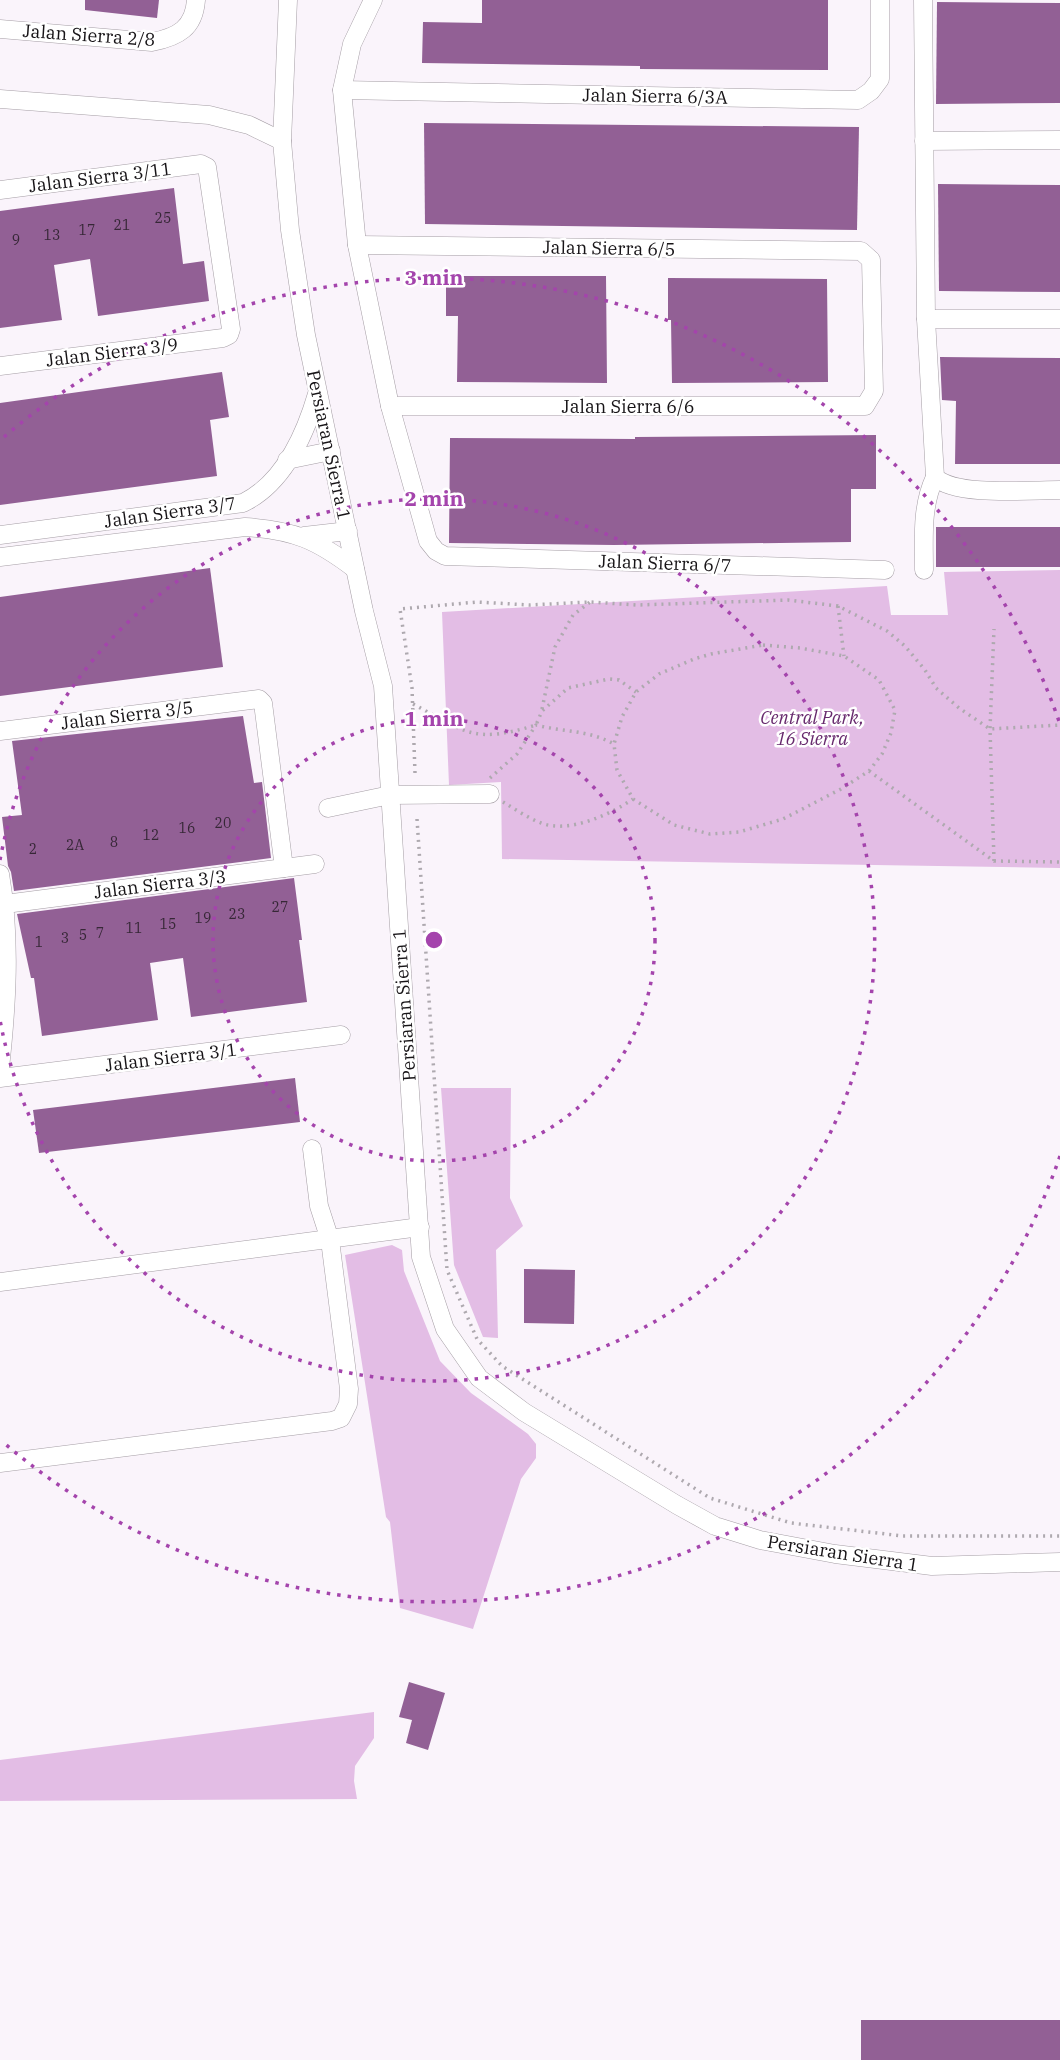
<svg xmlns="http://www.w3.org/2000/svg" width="1060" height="2060" font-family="'IBM Plex Serif',serif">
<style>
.green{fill:#e3bde5}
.building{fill:#926095}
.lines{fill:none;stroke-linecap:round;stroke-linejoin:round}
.minor-casing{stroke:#a59ea5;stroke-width:19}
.path{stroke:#aea9af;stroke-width:3.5;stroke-dasharray:2 5;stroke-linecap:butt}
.minor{stroke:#fff;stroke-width:18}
.ring{fill:none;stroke:#a444ac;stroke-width:3.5;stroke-dasharray:3.5 7}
.labels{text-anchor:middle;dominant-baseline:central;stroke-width:5;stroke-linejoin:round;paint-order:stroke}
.number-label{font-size:14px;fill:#362736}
.street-label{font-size:18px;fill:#171417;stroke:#fff}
.park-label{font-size:18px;font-style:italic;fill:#67296d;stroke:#fff}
.centre{fill:#a444ac;stroke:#fff;stroke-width:3.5}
.ring-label{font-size:21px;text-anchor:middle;font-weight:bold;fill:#a444ac;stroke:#fff;stroke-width:5;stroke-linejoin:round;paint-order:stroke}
</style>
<rect width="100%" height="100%" fill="#faf4fb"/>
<g class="green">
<path d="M 1060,570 L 1060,868 L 502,859 L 501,782 L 449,785 L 442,612 L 887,586 L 891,615 L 948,615 L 944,572 Z"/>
<path d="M 441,1088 L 511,1088 L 510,1198 L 523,1226 L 496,1250 L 498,1338 L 483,1337 L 454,1265 Z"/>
<path d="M 392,1245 L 402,1250 L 404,1271 L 440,1361 L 471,1393 L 528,1434 L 536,1444 L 536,1458 L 521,1479 L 473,1629 L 400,1608 L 390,1522 L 386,1517 L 345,1255 Z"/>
<path d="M 374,1712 L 374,1738 L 355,1766 L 354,1781 L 357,1799 L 0,1801 L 0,1760 Z"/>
</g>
<g class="building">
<path d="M 85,0 L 159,0 L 157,18 L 85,10 Z"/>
<path d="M 482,0 L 828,0 L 828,70 L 640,69 L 640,66 L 422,63 L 423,22 L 482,23 Z"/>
<path d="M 937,2 L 1060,3 L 1060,103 L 936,104 Z"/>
<path d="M 424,123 L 859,127 L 857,230 L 425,224 Z"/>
<path d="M 938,184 L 1060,185 L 1060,292 L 939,291 Z"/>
<path d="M 174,188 L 183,264 L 204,261 L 209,301 L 98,316 L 90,259 L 54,265 L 62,320 L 0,328 L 0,211 Z"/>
<path d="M 446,276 L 606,276 L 607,383 L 457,382 L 458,316 L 446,316 Z"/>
<path d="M 668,278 L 827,279 L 828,382 L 672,383 L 671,320 L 668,320 Z"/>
<path d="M 940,357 L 1060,358 L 1060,464 L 955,464 L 956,401 L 942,400 Z"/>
<path d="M 222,372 L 229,417 L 210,420 L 217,476 L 0,505 L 0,403 Z"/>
<path d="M 876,435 L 876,489 L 851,489 L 851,542 L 614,545 L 449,543 L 450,438 L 635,439 L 635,437 Z"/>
<rect x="936" y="527" width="124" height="40"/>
<path d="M 210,568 L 223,667 L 0,696 L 0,597 Z"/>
<path d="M 243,716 L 254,783 L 262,782 L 271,858 L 14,891 L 11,872 L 8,866 L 2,817 L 22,815 L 12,741 Z"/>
<path d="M 294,878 L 302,940 L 299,940 L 307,1002 L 191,1017 L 183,958 L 150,963 L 158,1020 L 42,1036 L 34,978 L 31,978 L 17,914 Z"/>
<path d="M 295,1078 L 300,1122 L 39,1153 L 33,1110 Z"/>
<path d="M 524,1269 L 575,1270 L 574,1324 L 524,1323 Z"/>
<path d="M 409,1682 L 445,1693 L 428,1750 L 406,1743 L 412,1720 L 399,1717 Z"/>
<rect x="861" y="2020" width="199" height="40"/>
</g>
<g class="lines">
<defs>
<g id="minor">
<path d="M 288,0 L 282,141 L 290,230 L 306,335 L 364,611 L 383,686 L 421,1257 L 445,1329 L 479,1378 L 524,1412 L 677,1505 L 715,1526 L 760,1540 L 835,1554 L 932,1566 L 1060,1562"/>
<path d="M 373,0 L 352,44 L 342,90 L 357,245 L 390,406 L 428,541 L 436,551 L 445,556 L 885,570"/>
<path d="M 923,0 L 926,319 L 935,477 C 955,497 1030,490 1060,490"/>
<path d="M 0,29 L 152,42 C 178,37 194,28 196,0"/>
<path d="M 342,90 L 858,100 L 871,91 L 880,79 L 880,0"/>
<path d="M 0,99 L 209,115 L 249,125 L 282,141"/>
<path d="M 924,141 L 1060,140"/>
<path d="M 0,190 L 201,164 L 207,167 L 231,329 L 229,335 L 223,338 L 0,366"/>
<path d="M 357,245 L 861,251 L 871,260 L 874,391 L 865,406 L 390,406"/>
<path d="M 926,319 L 1060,319"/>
<path d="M 287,460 L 331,451"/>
<path d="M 0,535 L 243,503 C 284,483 305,435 317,394"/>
<path d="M 304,536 L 348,531"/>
<path d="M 0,557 L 245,527 C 294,530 317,540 355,569"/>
<path d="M 924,570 C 924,538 921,507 935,477"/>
<path d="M 0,731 L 259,699 L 263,703 L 284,868"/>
<path d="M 328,808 L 390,795 L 490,794"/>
<path d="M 0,874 C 11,938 7,1004 0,1068"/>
<path d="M 5,904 L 315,864"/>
<path d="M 0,1078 L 341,1035"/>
<path d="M 0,1282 L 420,1227"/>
<path d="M 0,1463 L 332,1421 L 341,1418 L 348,1404 L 349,1389 L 330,1240 L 319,1206 L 312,1149"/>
</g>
</defs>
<use href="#minor" class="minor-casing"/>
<g class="path">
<path d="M 838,606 L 844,656"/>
<path d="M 763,645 L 800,648 L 844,656 L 879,680 L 895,710 L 891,733 L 882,754 L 869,771 L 841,789 L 783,819 L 739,832 L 710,834 L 674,825 L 633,799 L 617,770 L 614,744 L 622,717 L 636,692 L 659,674 L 694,659 L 711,654 Z"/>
<path d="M 413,704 C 467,733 474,744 536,725 L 542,711 L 568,688 L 609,679 L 619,680 L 636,692"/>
<path d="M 542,709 L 555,647 L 573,615 L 590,602"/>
<path d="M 869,771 L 994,861 L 1060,862"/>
<path d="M 415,773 L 412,688 L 400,609 L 477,602 L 530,605 L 590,602 L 637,605 L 788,600 L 838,606 L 887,631 L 905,646 L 925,670 L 936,688 L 959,708 L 990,729 L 1060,725"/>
<path d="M 490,778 L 517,754 L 536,725 C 563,732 589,730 614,744"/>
<path d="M 503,802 C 515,809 528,818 541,823 C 569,834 611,814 633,799"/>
<path d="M 417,819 L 447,1270 L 477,1339 L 502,1366 L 710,1498 L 791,1523 L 903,1536 L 1060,1536"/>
<path d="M 994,861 L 990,729 L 994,629"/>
</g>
<use href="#minor" class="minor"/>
</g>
<g class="ring">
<circle cx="434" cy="940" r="221"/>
<path d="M0 860A441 441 0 1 1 0 1020"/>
<path d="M1060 1156A662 662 0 0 1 4 1443M4 437A662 662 0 0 1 1060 724"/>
</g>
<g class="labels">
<g class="number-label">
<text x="163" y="218">25</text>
<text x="122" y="225">21</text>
<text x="87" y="230">17</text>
<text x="52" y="235">13</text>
<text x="16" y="240">9</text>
<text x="223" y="823">20</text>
<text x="187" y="828">16</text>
<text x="151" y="835">12</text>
<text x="114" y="842">8</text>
<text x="75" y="845">2A</text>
<text x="33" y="849">2</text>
<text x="280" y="907">27</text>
<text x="237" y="914">23</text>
<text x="203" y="918">19</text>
<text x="168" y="924">15</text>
<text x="134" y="928">11</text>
<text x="100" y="933">7</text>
<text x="83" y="935">5</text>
<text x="65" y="938">3</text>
<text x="39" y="942">1</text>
</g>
<g class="street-label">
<text transform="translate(89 35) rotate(4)">Jalan Sierra 2/8</text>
<text transform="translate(655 96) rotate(1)">Jalan Sierra 6/3A</text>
<text transform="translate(100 177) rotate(-7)">Jalan Sierra 3/11</text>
<text transform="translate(609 248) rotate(1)">Jalan Sierra 6/5</text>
<text transform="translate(112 352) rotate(-7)">Jalan Sierra 3/9</text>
<text x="628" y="406">Jalan Sierra 6/6</text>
<text transform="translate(329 445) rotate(78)">Persiaran Sierra 1</text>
<text transform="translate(170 512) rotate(-8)">Jalan Sierra 3/7</text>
<text transform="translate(665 563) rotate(2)">Jalan Sierra 6/7</text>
<text transform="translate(127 715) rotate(-7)">Jalan Sierra 3/5</text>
<text transform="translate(160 884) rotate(-7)">Jalan Sierra 3/3</text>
<text transform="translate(404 1005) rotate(-94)">Persiaran Sierra 1</text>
<text transform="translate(171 1057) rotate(-7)">Jalan Sierra 3/1</text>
<text transform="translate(843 1553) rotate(9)">Persiaran Sierra 1</text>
</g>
<g class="park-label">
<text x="812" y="717">Central Park,<tspan x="812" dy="21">16 Sierra</tspan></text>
</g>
</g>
<circle cx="434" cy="940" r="10" class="centre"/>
<g class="ring-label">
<text x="434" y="285">3 min</text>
<text x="434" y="506">2 min</text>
<text x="434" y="726">1 min</text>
</g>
</svg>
